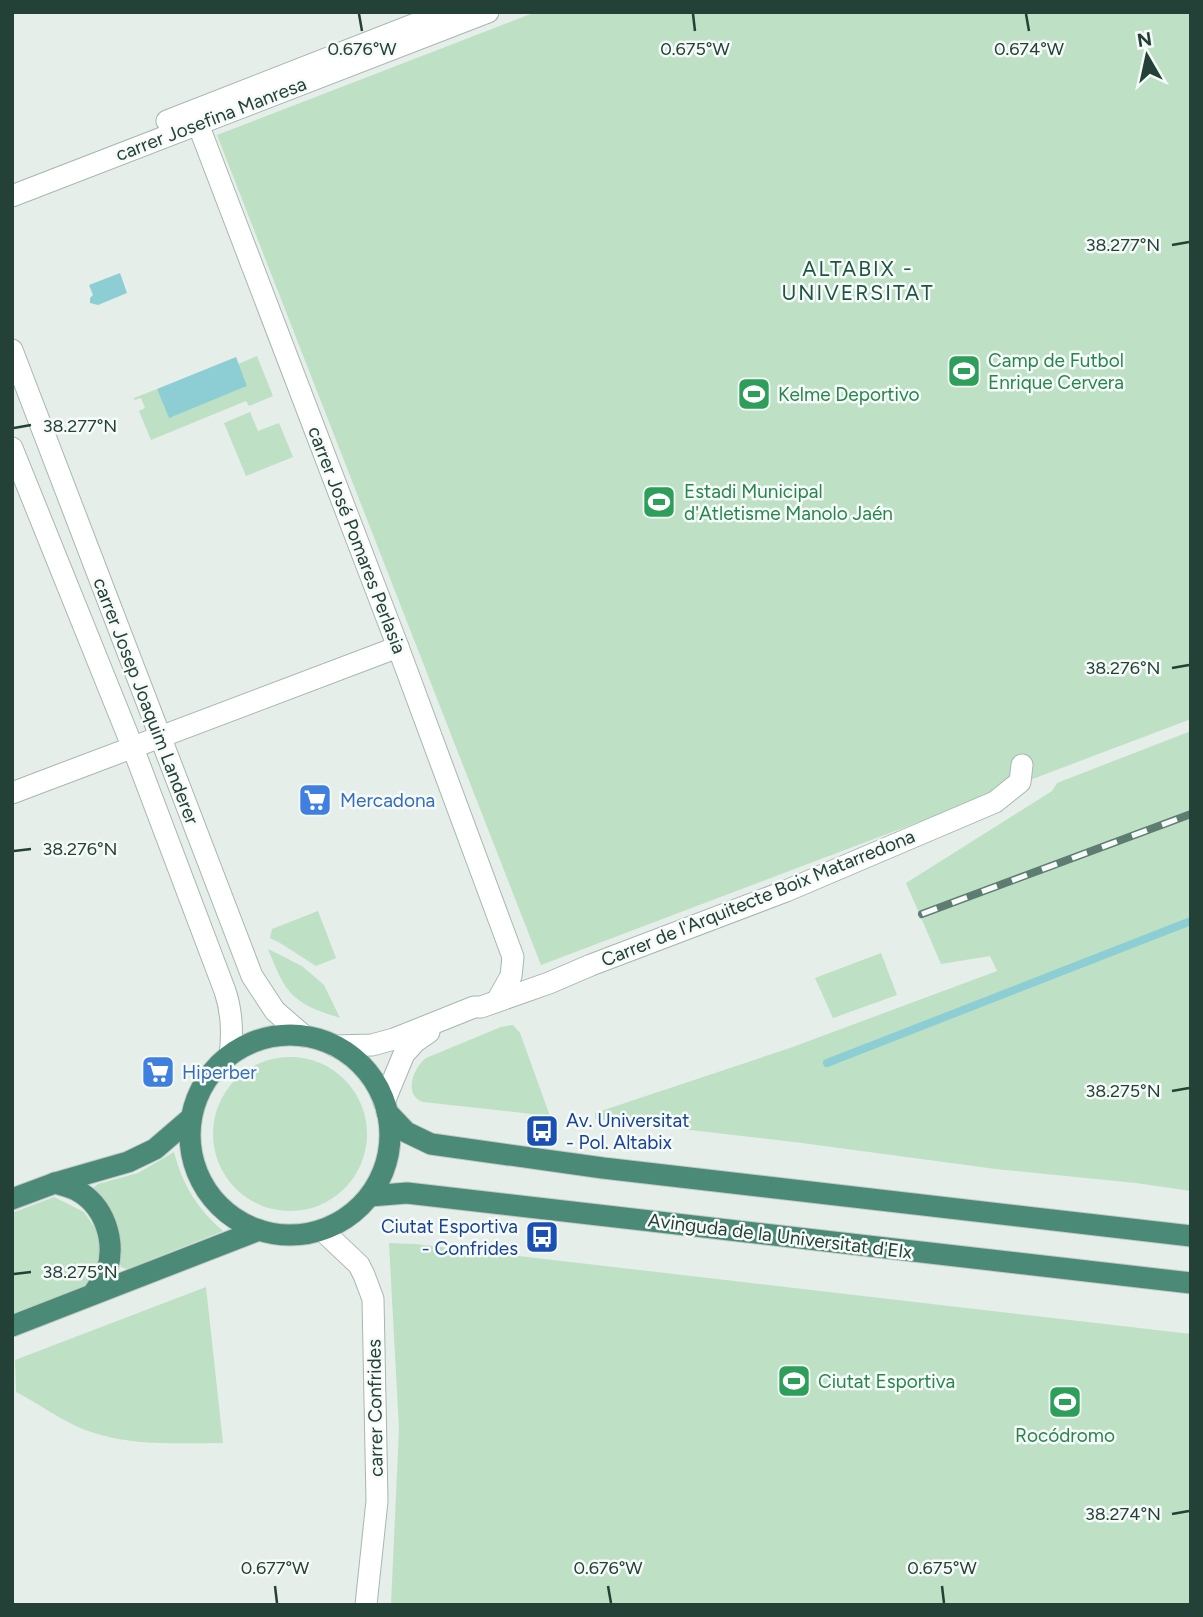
<svg xmlns="http://www.w3.org/2000/svg" width="1203" height="1617" font-family="Figtree,sans-serif">
<style>
.green{fill:#bee0c4}
.water{fill:#8cced4}
.lines{fill:none;stroke-linecap:round;stroke-linejoin:round}
.stream{stroke:#8cced4;stroke-width:8}
.minor-casing{stroke:#a7b7b0;stroke-width:23}
.trunk-casing{stroke:#c1cac7;stroke-width:23}
.minor{stroke:#fff;stroke-width:21}
.trunk{stroke:#4b8a76;stroke-width:21}
.rail-casing{stroke:#5e7c72;stroke-width:8}
.rail{stroke:#f6faf8;stroke-width:5;stroke-dasharray:16;stroke-linecap:butt}
.ticks{fill:none;stroke:#234137;stroke-width:2.5}
.labels{text-anchor:middle;dominant-baseline:central;stroke-width:5;stroke-linejoin:round;paint-order:stroke}
.street-label{font-size:19px;fill:#234137;stroke:#f6faf8}
.leisure-label{font-size:19px;fill:#27864d;stroke:#f6faf8;text-anchor:start}
.shop-label{font-size:19px;fill:#366cbe;stroke:#f6faf8;text-anchor:start}
.transit-label{font-size:19px;fill:#164399;stroke:#f6faf8;text-anchor:start}
.neighbourhood-label{font-size:21px;letter-spacing:2px;fill:#1e5443;stroke:#f6faf8}
.ticks-label{font-size:18px;text-anchor:middle;fill:#234137;stroke:#f6faf8;stroke-width:5;stroke-linejoin:round;paint-order:stroke}
</style>
<rect width="100%" height="100%" fill="#e5eee9"/>
<g class="green">
<path d="M 536,12 L 1191,12 L 1191,719 L 541,965 L 217,135 Z"/>
<path d="M 257,356 L 273,396 L 249,406 L 246,401 L 151,440 L 139,411 L 145,408 L 141,398 L 134,400 L 134,398 L 157,389 L 169,417 L 247,386 L 238,364 Z"/>
<path d="M 250,412 L 258,431 L 279,423 L 293,457 L 246,476 L 224,423 Z"/>
<path d="M 1191,731 L 1191,1191 L 1136,1183 L 996,1169 L 802,1143 L 595,1119 L 595,1113 L 790,1048 L 997,971 L 990,956 L 941,964 L 906,883 L 1052,791 L 1057,783 Z"/>
<path d="M 318,911 L 336,958 L 316,966 L 280,943 L 270,938 L 272,929 Z"/>
<path d="M 268,949 L 302,966 L 324,985 L 340,1018 C 325,1013 307,1008 295,997 C 281,985 275,965 268,949 Z"/>
<path d="M 881,953 L 897,995 L 833,1018 L 815,978 Z"/>
<path d="M 513,1025 L 520,1033 L 550,1116 L 423,1102 C 403,1095 413,1068 426,1058 L 501,1027 Z"/>
<circle cx="290" cy="1134" r="77"/>
<path d="M 174,1152 C 183,1186 197,1208 223,1231 L 127,1269 L 121,1267 C 117,1257 121,1244 119,1233 C 116,1222 111,1211 104,1201 C 101,1196 97,1194 93,1188 L 98,1184 L 138,1173 Z"/>
<path d="M 54,1197 L 84,1212 L 106,1244 L 89,1284 L 12,1314 L 12,1213 Z"/>
<path d="M 389,1243 L 415,1244 L 1191,1334 L 1191,1605 L 391,1605 L 399,1429 Z"/>
<path d="M 206,1287 L 223,1443 C 174,1443 124,1447 78,1427 C 58,1418 36,1402 16,1392 L 15,1360 Z"/>
</g>
<g class="water">
<path d="M 120,273 L 127,293 L 98,305 L 90,303 L 90,298 L 93,295 L 89,285 Z"/>
<path d="M 236,357 L 247,386 L 169,418 L 157,389 Z"/>
</g>
<g class="lines">
<path class="stream" d="M 827,1063 L 1191,921"/>
<defs>
<g id="minor">
<path d="M 167,121 L 446,12"/>
<path d="M 198,124 L 398,647 L 513,957 L 511,976 L 497,1001"/>
<path d="M 12,196 L 488,12"/>
<path d="M 12,350 L 252,976 L 275,1011 L 304,1036"/>
<path d="M 12,448 L 133,748 L 225,991 C 232,1012 233,1032 230,1055"/>
<path d="M 12,793 L 398,647"/>
<path d="M 335,1046 L 372,1045 L 394,1039 L 474,1007 L 481,1007 L 549,983 L 591,965 L 786,891 L 995,802 L 1020,782 L 1022,765"/>
<path d="M 384,1102 L 404,1054 L 416,1041 L 429,1032"/>
<path d="M 322,1230 L 359,1265 L 364,1275 L 373,1299 L 377,1501 L 366,1605"/>
</g>
<g id="trunk">
<circle cx="290" cy="1135" r="100"/>
<path d="M 387,1112 L 406,1132 L 431,1144 L 603,1168 L 1191,1236"/>
<path d="M 55,1183 C 61,1185 70,1187 76,1190 C 105,1205 116,1241 107,1271 C 104,1279 97,1287 93,1294"/>
<path d="M 370,1196 L 407,1193 L 1191,1283"/>
<path d="M 12,1199 L 55,1183 L 128,1162 L 155,1149 L 191,1118"/>
<path d="M 12,1326 L 259,1230"/>
</g>
</defs>
<use href="#minor" class="minor-casing"/>
<use href="#trunk" class="trunk-casing"/>
<use href="#minor" class="minor"/>
<use href="#trunk" class="trunk"/>
<defs>
<path id="rail" d="M 922,914 L 1191,814"/>
</defs>
<use href="#rail" class="rail-casing"/>
<use href="#rail" class="rail"/>
</g>
<path class="ticks" d="M 359,14 L 362,31M 693,14 L 695,31M 1026,14 L 1029,31M 1172,245 L 1189,242M 14,428 L 31,425M 1172,668 L 1189,665M 14,851 L 31,849M 1172,1091 L 1189,1088M 14,1274 L 31,1272M 1172,1514 L 1189,1511M 275,1586 L 277,1603M 608,1586 L 611,1603M 942,1586 L 944,1603"/>
<defs>
<symbol id="stadium-square" viewBox="-11 -11 22 22"><rect x="-9" y="-9" width="18" height="18" rx="4" fill="#2e9e5b" stroke="#f6faf8"/><path d="M0-5a6.5 5 0 1 0 0 10a6.5 5 0 1 0 0-10ZM-3.5-1.8h7v3.6h-7Z" fill="#fff"/></symbol>
<symbol id="supermarket-square" viewBox="-11 -11 22 22"><rect x="-9" y="-9" width="18" height="18" rx="4" fill="#3f7fe0" stroke="#f6faf8"/><path d="M-6-5.5h2.5l.6 2H6L4.5 2H-2.5L-4.4-4H-6ZM-1.5 3.2a1.3 1.3 0 1 0 .1 0ZM3 3.2a1.3 1.3 0 1 0 .1 0Z" fill="#fff"/></symbol>
<symbol id="bus-square" viewBox="-11 -11 22 22"><rect x="-9" y="-9" width="18" height="18" rx="4" fill="#1a4fb4" stroke="#f6faf8"/><path d="M-5-6H5V4H4V6H2V4H-2V6H-4V4H-5ZM-3.5-4V0h7V-4ZM-3.5 1.2v1.5H-2V1.2ZM2 1.2v1.5H3.5V1.2Z" fill="#fff"/></symbol>
</defs>
<g fill-rule="evenodd">
<use href="#stadium-square" x="945" y="352" width="38" height="38"/>
<use href="#stadium-square" x="735" y="375" width="38" height="38"/>
<use href="#stadium-square" x="640" y="483" width="38" height="38"/>
<use href="#supermarket-square" x="296" y="781" width="38" height="38"/>
<use href="#supermarket-square" x="139" y="1053" width="38" height="38"/>
<use href="#bus-square" x="523" y="1112" width="38" height="38"/>
<use href="#bus-square" x="523" y="1218" width="38" height="38"/>
<use href="#stadium-square" x="775" y="1362" width="38" height="38"/>
<use href="#stadium-square" x="1046" y="1383" width="38" height="38"/>
</g>
<g class="labels">
<g class="street-label">
<text transform="translate(211 119) rotate(-21)">carrer Josefina Manresa</text>
<text transform="translate(357 540) rotate(69)">carrer José Pomares Perlasia</text>
<text transform="translate(146 701) rotate(69)">carrer Josep Joaquim Landerer</text>
<text transform="translate(758 898) rotate(-22)">Carrer de l'Arquitecte Boix Matarredona</text>
<text transform="translate(780 1236) rotate(7)">Avinguda de la Universitat d'Elx</text>
<text transform="translate(375 1408) rotate(-91)">carrer Confrides</text>
</g>
<g class="leisure-label">
<text x="988" y="360">Camp de Futbol<tspan x="988" dy="22">Enrique Cervera</tspan></text>
<text x="778" y="394">Kelme Deportivo</text>
<text x="684" y="491">Estadi Municipal<tspan x="684" dy="22">d'Atletisme Manolo Jaén</tspan></text>
<text x="818" y="1381">Ciutat Esportiva</text>
<text x="1065" y="1435" text-anchor="middle">Rocódromo</text>
</g>
<g class="shop-label">
<text x="340" y="800">Mercadona</text>
<text x="182" y="1072">Hiperber</text>
</g>
<g class="transit-label">
<text x="566" y="1120">Av. Universitat<tspan x="566" dy="22">- Pol. Altabix</tspan></text>
<text x="518" y="1226" text-anchor="end">Ciutat Esportiva<tspan x="518" dy="22">- Confrides</tspan></text>
</g>
<g class="neighbourhood-label">
<text x="858" y="268">ALTABIX -<tspan x="858" dy="24">UNIVERSITAT</tspan></text>
</g>
</g>
<g class="ticks-label">
<text x="1029" y="55">0.674°W</text>
<text x="362" y="55">0.676°W</text>
<text x="695" y="55">0.675°W</text>
<text x="1123" y="251">38.277°N</text>
<text x="80" y="432">38.277°N</text>
<text x="1123" y="674">38.276°N</text>
<text x="80" y="855">38.276°N</text>
<text x="1123" y="1097">38.275°N</text>
<text x="80" y="1278">38.275°N</text>
<text x="1123" y="1520">38.274°N</text>
<text x="275" y="1574">0.677°W</text>
<text x="608" y="1574">0.676°W</text>
<text x="942" y="1574">0.675°W</text>
</g>
<rect width="1203" height="1617" fill="none" stroke="#234137" stroke-width="28"/>
<g transform="translate(1147 56) rotate(351)" stroke="#f6faf8" stroke-width="5" paint-order="stroke">
<path d="M0-5L12 26L0 18L-12 26Z" fill="#234137"/>
<text y="-10" font-size="19" font-weight="bold" text-anchor="middle" fill="#234137">N</text>
</g>
</svg>
